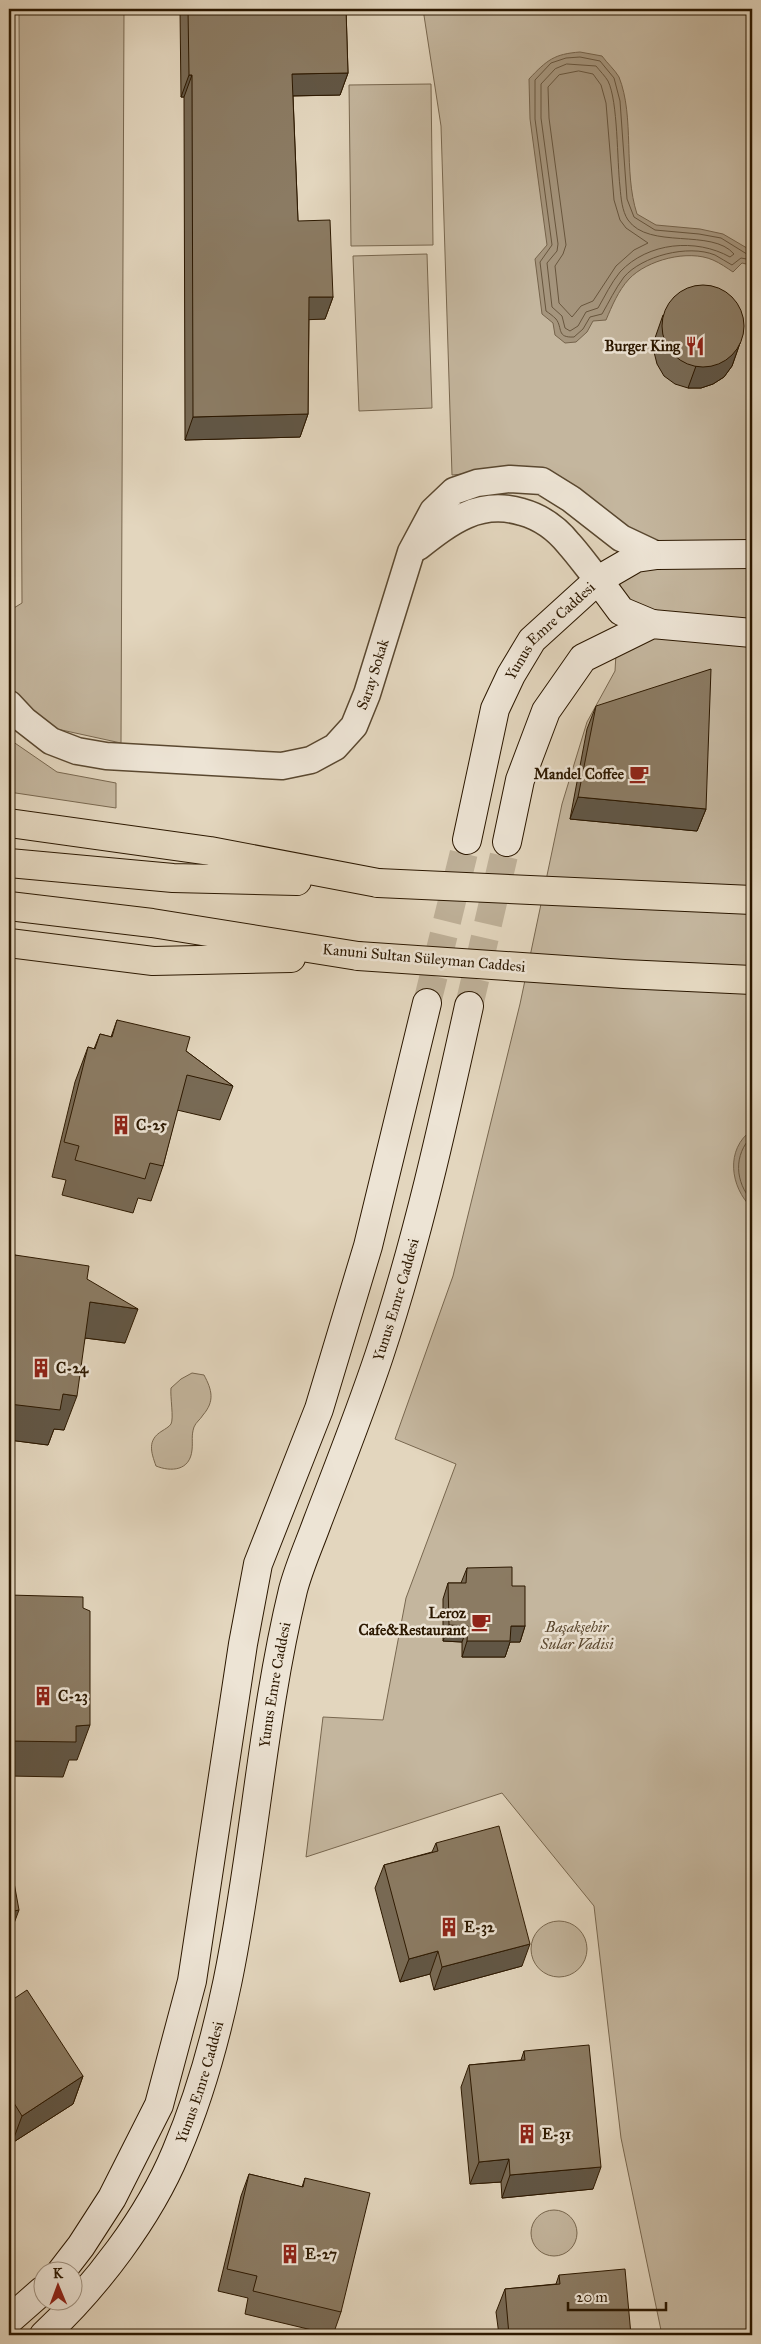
<svg xmlns="http://www.w3.org/2000/svg" width="761" height="2344" font-family="'IM FELL Great Primer',serif">
<style>
.green{fill:#c4b69e;stroke:#78674f}
.water{fill:#a5957d;stroke:#75634b}
.lines{fill:none;stroke-linecap:round;stroke-linejoin:round}
.shore{stroke:#68563e;stroke-width:1}
.secondary-tunnel{stroke:#beb098;stroke-width:28;stroke-dasharray:28 14;stroke-linecap:butt}
.street-casing{stroke:#5a4830;stroke-width:29}
.secondary-casing{stroke:#2c1800;stroke-width:30}
.primary-casing{stroke:#2c1800;stroke-width:30}
.street{stroke:#ede4d5;stroke-width:26}
.secondary{stroke:#ede4d5;stroke-width:28}
.primary{stroke:#e3d6be;stroke-width:28}
.primary-bridge-casing{stroke:#2c1800;stroke-width:30;stroke-linecap:butt}
.primary-bridge{stroke:#e3d6be;stroke-width:28}
.wall{fill:#786a55;stroke:#2c1800}
.shaded-wall{fill:#615645;stroke:#2c1800}
.building{fill:#8b7b63;stroke:#2c1800}
.labels{text-anchor:middle;dominant-baseline:central;stroke-width:5;stroke-linejoin:round;paint-order:stroke}
.poi-label{font-size:15px;font-weight:bold;fill:#2c1800;stroke:#ede4d5;text-anchor:start}
.street-label{font-size:15px;fill:#2c1800;stroke:#ede4d5}
.park-label{font-size:15px;font-style:italic;fill:#5a472f;stroke:#ede4d5}
</style>
<rect width="100%" height="100%" fill="#e3d6be"/>
<filter id="stains"><feTurbulence type="fractalNoise" baseFrequency=".004" numOctaves="4"/><feColorMatrix values="0 0 0 0 .2 0 0 0 0 .09 0 0 0 0 .02 0 0 0 .5 -.17"/></filter>
<radialGradient id="worn" r=".72"><stop offset=".6" stop-color="#630" stop-opacity="0"/><stop offset="1" stop-color="#630" stop-opacity=".3"/></radialGradient>
<g class="green">
<path d="M 19,9 L 124,9 L 121,743 L 57,729 L 9,692 L 9,611 L 22,603 Z"/>
<path d="M 423,9 L 752,9 L 752,2335 L 662,2335 L 621,2138 L 594,1906 L 502,1793 L 306,1857 L 323,1717 L 383,1720 L 406,1598 L 456,1464 L 395,1439 L 453,1276 L 520,1004 L 562,804 L 587,722 L 615,671 L 620,583 L 632,534 L 495,471 L 452,475 L 441,126 Z"/>
<path d="M 431,84 L 433,245 L 351,246 L 349,85 Z"/>
<path d="M 427,254 L 432,408 L 359,411 L 353,256 Z"/>
<path d="M 9,739 L 57,772 L 116,783 L 116,808 L 9,792 Z"/>
<path d="M 192,1373 L 204,1375 C 212,1390 215,1401 203,1415 C 200,1420 196,1422 194,1427 C 191,1436 193,1441 192,1450 C 190,1471 171,1472 156,1466 C 151,1452 147,1440 162,1431 C 165,1429 169,1427 171,1424 C 174,1418 170,1397 171,1388 L 181,1379 Z"/>
<circle cx="559" cy="1949" r="28"/>
<circle cx="554" cy="2233" r="23"/>
</g>
<g class="water">
<path d="M 580,52 L 602,56 C 607,63 615,70 619,77 C 635,117 623,171 637,214 L 656,225 L 700,229 L 723,234 L 752,251 L 750,265 L 742,263 L 733,272 C 727,268 720,263 713,260 C 688,249 647,260 629,279 C 618,291 612,306 606,320 L 593,321 L 587,332 L 576,342 L 565,343 L 555,335 L 553,323 L 542,314 L 535,259 L 547,245 L 530,119 L 529,79 C 547,60 554,54 580,52 Z"/>
<path d="M 752,1130 L 752,1208 C 730,1187 725,1149 752,1130 Z"/>
</g>
<g class="lines">
<g class="shore">
<path d="M 567,64 L 596,66 C 600,71 605,76 608,81 C 618,101 617,161 620,187 C 621,198 622,211 628,220 C 649,250 712,228 734,254 L 730,257 C 696,238 648,242 620,272 C 611,283 605,296 598,308 L 586,312 L 578,326 L 570,331 L 565,328 L 562,316 L 552,307 L 547,263 L 557,251 L 558,244 L 541,118 L 541,84 L 555,69 Z"/>
<path d="M 579,71 L 593,74 L 601,85 L 606,103 L 614,200 L 620,220 L 626,228 L 648,243 L 634,250 L 616,266 L 593,301 L 581,306 L 572,317 L 559,303 L 555,266 L 563,254 L 566,245 L 549,118 L 548,87 L 559,75 Z"/>
<path d="M 752,255 L 750,256 L 721,238 L 699,234 L 655,230 L 634,217 L 627,199 L 620,101 L 614,78 L 600,61 L 580,57 L 566,58 L 551,63 L 535,80 L 535,119 L 552,245 L 540,262 L 546,311 C 549,313 553,316 556,319 C 563,328 556,338 574,337 L 583,329 L 590,317 L 602,314 C 609,302 615,289 624,277 C 642,256 688,244 715,255 C 721,258 726,262 732,265 L 741,258 L 752,260"/>
<path d="M 752,1136 C 733,1155 735,1182 752,1201"/>
</g>
<g class="secondary-tunnel">
<path d="M 427,1003 L 467,840"/>
<path d="M 469,1006 L 507,842"/>
</g>
<defs>
<g id="street">
<path d="M 418,547 C 450,522 479,499 522,512 C 540,517 557,529 569,544 C 579,555 588,568 598,580"/>
<path id="s1" d="M 9,704 L 24,720 L 51,741 L 77,751 L 106,756 L 282,766 L 311,760 L 335,747 L 354,726 L 367,694 L 411,552 L 433,511 L 454,491 L 477,483 L 510,479 L 542,481 L 571,499 L 621,538 L 657,555"/>
</g>
<g id="secondary">
<path d="M 598,580 L 621,611 L 652,624"/>
<path id="s2" d="M 467,840 L 495,709 L 511,675 L 532,640 L 598,580 L 636,558 L 657,555 L 752,554"/>
<path d="M 507,842 L 520,780 L 546,711 L 583,658 L 652,624 L 752,633"/>
<path d="M 61,2272 L 81,2246 L 112,2198 L 159,2105 L 192,1981 L 243,1644 L 258,1564 L 319,1409 L 368,1246 L 427,1003"/>
<path d="M 9,2320 L 42,2291"/>
<path id="s3" d="M 44,2335 C 96,2287 149,2217 176,2152 C 252,1974 248,1776 293,1590 C 299,1567 309,1545 317,1523 C 338,1468 360,1413 379,1356 C 417,1242 443,1124 469,1006"/>
</g>
<g id="primary">
<path d="M 9,823 L 210,851 L 378,883"/>
<path d="M 9,863 L 173,878 L 297,881"/>
<path d="M 9,906 L 152,923 L 358,956"/>
<path d="M 9,943 L 153,961 L 291,958"/>
</g>
</defs>
<use href="#street" class="street-casing"/>
<use href="#secondary" class="secondary-casing"/>
<use href="#primary" class="primary-casing"/>
<use href="#street" class="street"/>
<use href="#secondary" class="secondary"/>
<use href="#primary" class="primary"/>
<defs>
<g id="primary-bridge">
<path d="M 378,883 L 752,900"/>
<path d="M 358,956 L 624,974 L 752,980"/>
</g>
</defs>
<use href="#primary-bridge" class="primary-bridge-casing"/>
<use href="#primary-bridge" class="primary-bridge"/>
</g>
<g class="wall">
<path d="M 180,9 L 346,9 L 348,73 L 340,95 L 293,96 L 298,221 L 333,297 L 325,319 L 309,319 L 308,414 L 300,437 L 185,440 L 184,97 L 181,97 Z"/>
<path d="M 663,315 L 740,343 L 732,366 L 724,377 L 713,384 L 701,388 L 688,388 L 675,384 L 664,376 L 657,364 L 654,352 L 655,338 Z"/>
<path d="M 596,706 L 706,809 L 697,831 L 570,819 L 587,729 Z"/>
<path d="M 117,1020 L 186,1051 L 233,1086 L 220,1120 L 177,1110 L 163,1166 L 151,1201 L 138,1198 L 133,1213 L 62,1195 L 66,1180 L 52,1177 L 75,1082 L 88,1047 L 94,1049 L 100,1034 L 111,1037 Z"/>
<path d="M 15,1255 L 87,1279 L 125,1343 L 85,1338 L 64,1430 L 54,1429 L 48,1445 L 9,1440 L 9,1272 Z"/>
<path d="M 467,1568 L 512,1586 L 525,1626 L 520,1642 L 510,1642 L 505,1657 L 462,1657 L 462,1642 L 443,1641 L 443,1599 L 448,1583 L 461,1583 Z"/>
<path d="M 436,1843 L 522,1966 L 434,1990 L 430,1974 L 400,1982 L 375,1888 L 384,1865 L 432,1852 Z"/>
<path d="M 9,2002 L 83,2076 L 73,2104 L 12,2143 L 9,2139 Z"/>
<path d="M 524,2051 L 593,2189 L 502,2198 L 501,2182 L 470,2184 L 461,2087 L 469,2065 L 521,2060 Z"/>
<path d="M 249,2174 L 302,2187 L 305,2178 L 341,2312 L 333,2335 L 245,2314 L 248,2298 L 218,2291 L 241,2196 Z"/>
<path d="M 559,2275 L 631,2335 L 499,2335 L 496,2312 L 505,2289 L 556,2284 Z"/>
</g>
<g class="shaded-wall">
<path d="M 348,73 L 340,95 L 284,96 L 292,74 Z"/>
<path d="M 189,75 L 192,75 L 184,97 L 181,97 Z"/>
<path d="M 309,297 L 333,297 L 325,319 L 301,320 Z"/>
<path d="M 740,343 L 732,366 L 724,377 L 713,384 L 701,388 L 688,388 L 696,366 Z"/>
<path d="M 308,414 L 300,437 L 185,440 L 193,417 Z"/>
<path d="M 578,797 L 706,809 L 697,831 L 570,819 Z"/>
<path d="M 90,1302 L 138,1309 L 125,1343 L 77,1337 Z"/>
<path d="M 63,1394 L 77,1396 L 64,1430 L 54,1429 L 48,1445 L 9,1440 L 9,1404 Z"/>
<path d="M 449,1625 L 468,1626 L 462,1642 L 443,1641 Z"/>
<path d="M 511,1626 L 525,1626 L 520,1642 L 510,1642 L 505,1657 L 462,1657 L 467,1641 Z"/>
<path d="M 90,1725 L 77,1760 L 69,1760 L 63,1777 L 9,1776 L 9,1741 L 76,1726 Z"/>
<path d="M 19,1910 L 13,1926 L 9,1927 L 9,1912 Z"/>
<path d="M 530,1944 L 522,1966 L 434,1990 L 442,1967 Z"/>
<path d="M 438,1951 L 430,1974 L 400,1982 L 409,1959 Z"/>
<path d="M 83,2076 L 73,2104 L 12,2143 L 22,2116 Z"/>
<path d="M 509,2159 L 501,2182 L 470,2184 L 479,2162 Z"/>
<path d="M 601,2167 L 593,2189 L 502,2198 L 510,2175 Z"/>
</g>
<g class="building">
<path d="M 188,9 L 346,9 L 348,73 L 292,74 L 298,221 L 330,220 L 333,297 L 309,297 L 308,414 L 193,417 L 192,75 L 189,75 Z"/>
<circle cx="703" cy="326" r="41"/>
<path d="M 711,669 L 706,809 L 578,797 L 596,706 Z"/>
<path d="M 117,1020 L 190,1037 L 186,1051 L 233,1086 L 187,1075 L 163,1166 L 150,1163 L 145,1179 L 75,1160 L 79,1146 L 64,1142 L 88,1047 L 95,1049 L 100,1034 L 112,1037 Z"/>
<path d="M 15,1255 L 89,1266 L 87,1279 L 138,1309 L 90,1302 L 77,1396 L 63,1394 L 60,1410 L 9,1404 L 9,1273 L 12,1273 Z"/>
<path d="M 512,1567 L 512,1586 L 525,1586 L 525,1626 L 511,1626 L 510,1641 L 467,1641 L 468,1626 L 449,1625 L 448,1583 L 466,1583 L 467,1568 Z"/>
<path d="M 9,1595 L 83,1597 L 83,1608 L 90,1611 L 90,1725 L 76,1726 L 76,1742 L 9,1741 Z"/>
<path d="M 499,1826 L 530,1944 L 442,1967 L 438,1951 L 409,1959 L 384,1865 L 438,1851 L 436,1843 Z"/>
<path d="M 9,1866 L 11,1866 L 19,1910 L 9,1912 Z"/>
<path d="M 27,1990 L 83,2076 L 22,2116 L 9,2095 L 9,2002 Z"/>
<path d="M 589,2045 L 601,2167 L 510,2175 L 509,2159 L 479,2162 L 469,2065 L 525,2060 L 524,2051 Z"/>
<path d="M 249,2174 L 303,2187 L 305,2178 L 370,2193 L 341,2312 L 253,2291 L 257,2276 L 227,2269 Z"/>
<path d="M 625,2269 L 631,2335 L 509,2335 L 505,2289 L 560,2284 L 559,2275 Z"/>
</g>
<defs>
<symbol id="restaurant-bare" viewBox="-9 -9 18 18"><path d="M-5-6h1v4h1v-4h1v4h1v-4h1v5L-1.5 .5V6h-2V.5L-5-1ZM5-6V6H3V1.5H1.5Q1.5-4 5-6Z" fill="#8f2418" stroke="#ede4d5" stroke-width="2.5" paint-order="stroke"/></symbol>
<symbol id="cafe-bare" viewBox="-9 -9 18 18"><path d="M-5.5-4.5H6V0H3Q3 3.5 0 3.5H-2.5Q-5.5 3.5-5.5 0ZM3-3.2v2h1.7v-2ZM-6 4.5H4V6H-6Z" fill="#8f2418" stroke="#ede4d5" stroke-width="2.5" paint-order="stroke"/></symbol>
<symbol id="building-bare" viewBox="-9 -9 18 18"><path d="M-4-6H4V6H1V3H-1V6H-4ZM-2.5-4.3h1.7v1.8h-1.7ZM.8-4.3h1.7v1.8H.8ZM-2.5-1h1.7V.8h-1.7ZM.8-1h1.7V.8H.8Z" fill="#8f2418" stroke="#ede4d5" stroke-width="2.5" paint-order="stroke"/></symbol>
</defs>
<g fill-rule="evenodd">
<use href="#restaurant-bare" x="681" y="332" width="28" height="28"/>
<use href="#cafe-bare" x="625" y="760" width="28" height="28"/>
<use href="#building-bare" x="107" y="1111" width="28" height="28"/>
<use href="#building-bare" x="27" y="1354" width="28" height="28"/>
<use href="#cafe-bare" x="467" y="1608" width="28" height="28"/>
<use href="#building-bare" x="29" y="1682" width="28" height="28"/>
<use href="#building-bare" x="435" y="1913" width="28" height="28"/>
<use href="#building-bare" x="513" y="2120" width="28" height="28"/>
<use href="#building-bare" x="276" y="2240" width="28" height="28"/>
</g>
<g class="labels">
<g class="poi-label">
<text x="680" y="346" text-anchor="end">Burger King</text>
<text x="624" y="774" text-anchor="end">Mandel Coffee</text>
<text x="136" y="1125">C-25</text>
<text x="56" y="1368">C-24</text>
<text x="466" y="1613" text-anchor="end">Leroz<tspan x="466" dy="17">Cafe&amp;Restaurant</tspan></text>
<text x="58" y="1696">C-23</text>
<text x="464" y="1927">E-32</text>
<text x="542" y="2134">E-31</text>
<text x="305" y="2254">E-27</text>
</g>
<g class="street-label">
<text stroke="none"><textPath href="#s2" startOffset="231">Yunus Emre Caddesi</textPath></text>
<text stroke="none"><textPath href="#s1" startOffset="430">Saray Sokak</textPath></text>
<text transform="translate(424 958) rotate(5)">Kanuni Sultan Süleyman Caddesi</text>
<text stroke="none"><textPath href="#s3" startOffset="1111">Yunus Emre Caddesi</textPath></text>
<text stroke="none"><textPath href="#s3" startOffset="706">Yunus Emre Caddesi</textPath></text>
<text stroke="none"><textPath href="#s3" startOffset="301">Yunus Emre Caddesi</textPath></text>
</g>
<g class="park-label">
<text x="577" y="1627">Başakşehir<tspan x="577" dy="17">Sular Vadisi</tspan></text>
</g>
</g>
<rect width="761" height="2344" fill="none" stroke="#e3d6be" stroke-width="30"/>
<rect x="10" y="10" width="741" height="2324" fill="none" stroke="#2c1800" stroke-width="2.5"/>
<rect x="15" y="15" width="731" height="2314" fill="none" stroke="#2c1800"/>
<g transform="translate(58 2286) rotate(359)"><circle r="24" fill="#ede4d5" stroke="#a09280"/>
<path d="M0-4L9 19L0 12L-9 19Z" fill="#8f2418"/>
<text y="-8" font-size="14" font-weight="bold" text-anchor="middle" fill="#2c1800">K</text>
</g>
<path d="M568 2302v8h98v-8" fill="none" stroke="#2c1800" stroke-width="2.5"/>
<text x="576" y="2302" font-size="15" fill="#2c1800" stroke="#ede4d5" stroke-width="4" paint-order="stroke">20 m</text>
<rect width="100%" height="100%" filter="url(#stains)"/>
<rect width="100%" height="100%" fill="url(#worn)"/>
</svg>
